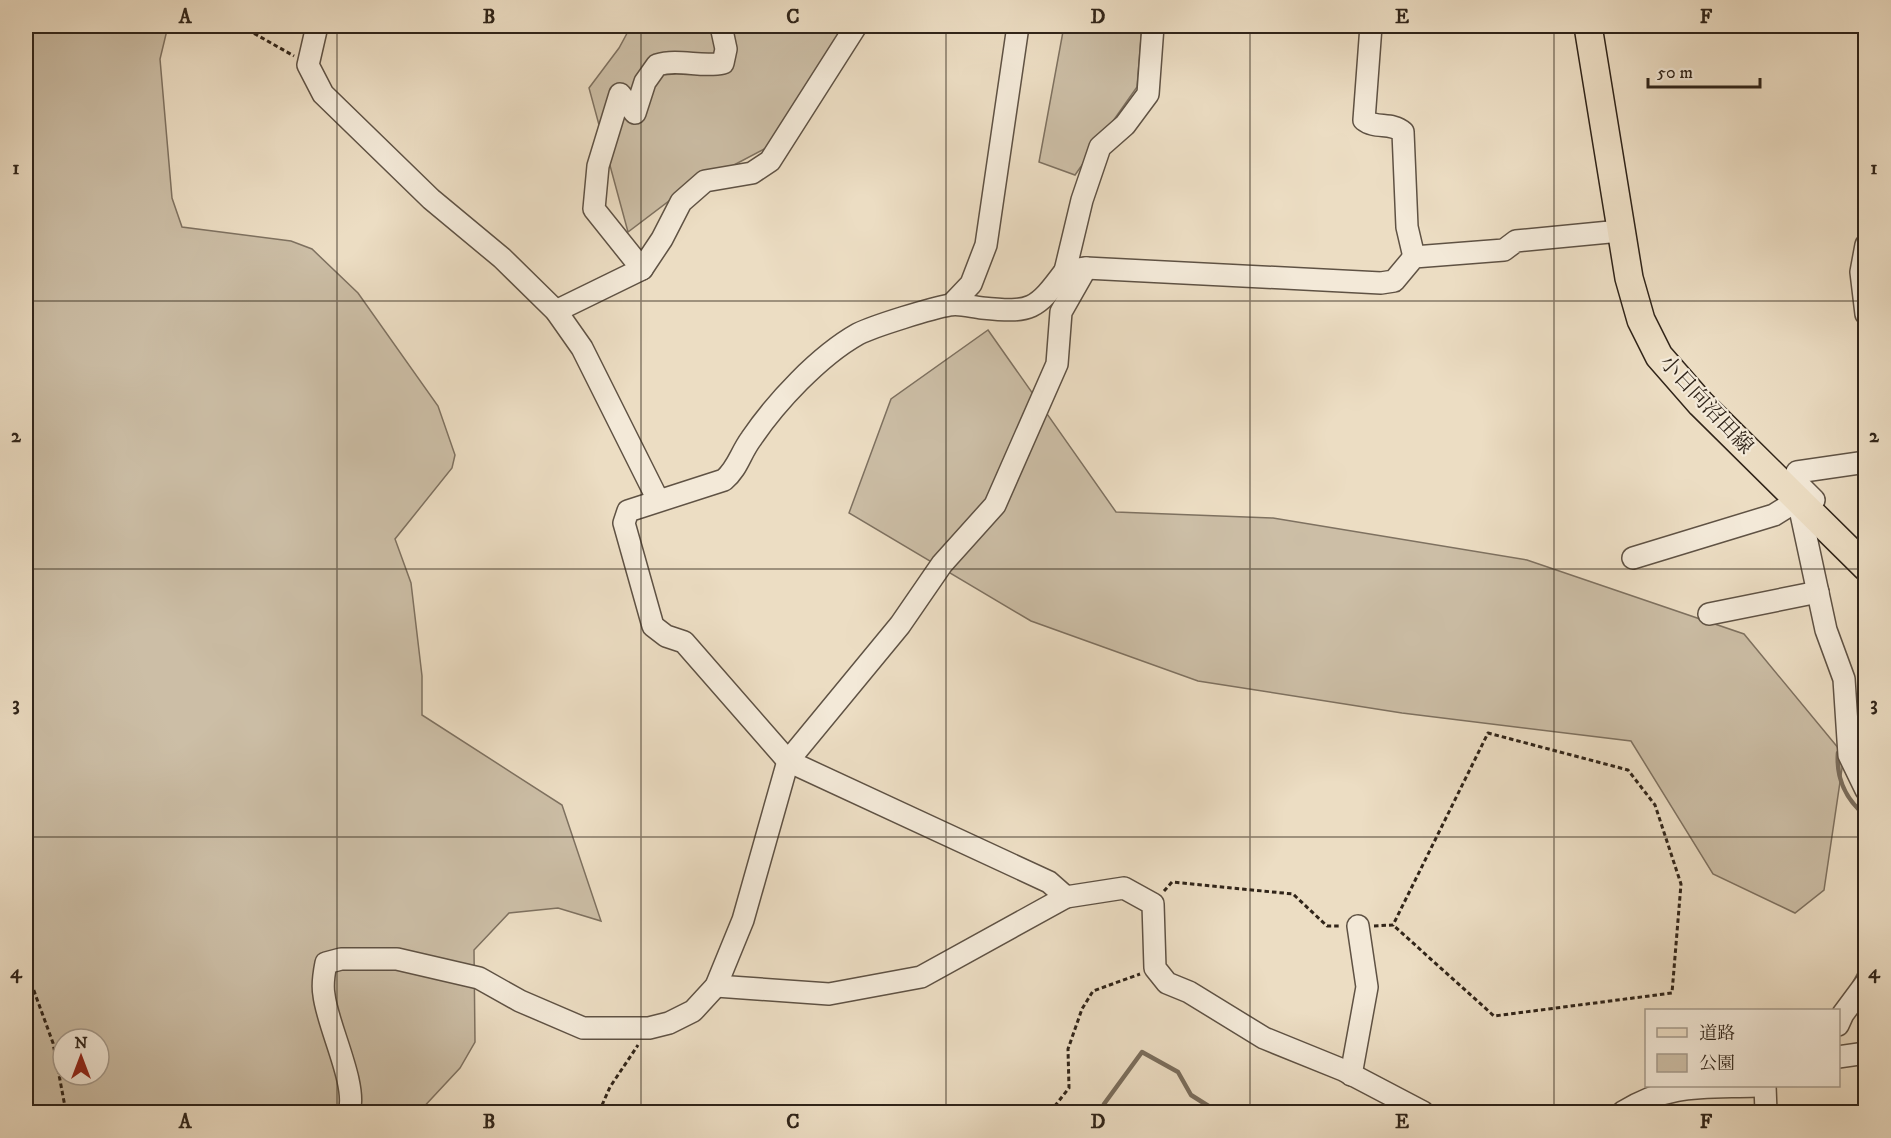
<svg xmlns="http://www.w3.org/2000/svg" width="1891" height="1138" font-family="'IM FELL DW Pica','Noto Serif JP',serif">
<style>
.green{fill:#ccbea6;stroke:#7e7160;stroke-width:1.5;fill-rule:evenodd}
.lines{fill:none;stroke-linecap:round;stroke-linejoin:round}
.stream{stroke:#7a6d5c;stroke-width:4.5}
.minor-casing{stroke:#5f5244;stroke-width:24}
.major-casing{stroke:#302419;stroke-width:30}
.path{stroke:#302419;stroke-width:3;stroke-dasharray:4.5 3;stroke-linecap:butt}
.minor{stroke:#f3e9d8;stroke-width:21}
.major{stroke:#ecddc3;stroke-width:27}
.grid{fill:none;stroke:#302419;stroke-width:1.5;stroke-opacity:0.55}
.labels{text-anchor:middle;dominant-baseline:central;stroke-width:4.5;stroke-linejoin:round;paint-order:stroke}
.street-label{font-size:21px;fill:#302419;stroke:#f3e9d8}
.neatline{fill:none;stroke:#302419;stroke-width:2}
.grid-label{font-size:20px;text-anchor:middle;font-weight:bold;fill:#302419}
</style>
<rect width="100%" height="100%" fill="#ecddc3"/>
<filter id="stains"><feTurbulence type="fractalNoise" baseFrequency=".00333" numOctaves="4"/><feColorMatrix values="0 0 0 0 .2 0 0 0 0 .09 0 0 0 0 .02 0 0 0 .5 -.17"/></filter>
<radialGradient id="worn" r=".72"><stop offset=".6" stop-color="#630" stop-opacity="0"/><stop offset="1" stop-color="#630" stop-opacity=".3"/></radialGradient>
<g class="green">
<path d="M 26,26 L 168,26 L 160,59 L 172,198 L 182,227 L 291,241 L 312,249 L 358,293 L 438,406 L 455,455 L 452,468 L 395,539 L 411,583 L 422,676 L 422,715 L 562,805 L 601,921 L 558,908 L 509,913 L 474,950 L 475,1042 L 460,1068 L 419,1112 L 26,1112 ZM 63,1039 L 99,1039 L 99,1075 L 63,1075 Z"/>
<path d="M 631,26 L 847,26 L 770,146 L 677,195 L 628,232 L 589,88 L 619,48 Z"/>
<path d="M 1064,26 L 1142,26 L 1137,87 L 1075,175 L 1039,162 Z"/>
<path d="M 988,330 L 1116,512 L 1273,518 L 1527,560 L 1744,634 L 1844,755 L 1824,890 L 1795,913 L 1713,874 L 1631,741 L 1402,713 L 1198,681 L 1031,621 L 849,513 L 891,399 Z"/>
</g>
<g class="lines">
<g class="stream">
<path d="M 1854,747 L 1866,743"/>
<path d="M 1844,751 L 1838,753 C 1836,778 1846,800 1866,816"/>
<path d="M 1854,983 L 1866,961"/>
<path d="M 1102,1112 L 1104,1104 L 1142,1052 L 1178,1072 L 1191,1095 L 1218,1112"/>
<path d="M 1602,1112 L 1619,1105"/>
</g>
<defs>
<g id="minor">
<path d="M 317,26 L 308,65 L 323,94 L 431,199 L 502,258 L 556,311 L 582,348 L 658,500"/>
<path d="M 1371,26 L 1364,120 C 1375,129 1392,122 1403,132 L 1407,227 L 1414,257"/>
<path d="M 1866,245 L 1861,272 L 1866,314"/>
<path d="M 642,269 L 594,209 L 598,166 L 620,94 L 635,113 L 645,82 L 657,65 C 679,58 701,68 723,63 L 726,49 L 721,26"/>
<path d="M 1065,271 L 1082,200 L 1100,147 L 1125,125 L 1148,94 L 1153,26"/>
<path d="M 952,304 L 971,284 L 986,245 L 1018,26"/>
<path d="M 556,311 L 642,269 L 662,239 L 681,202 L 705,181 L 752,173 L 770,161 L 856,26"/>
<path d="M 1814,500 L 1796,482 L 1797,472 L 1866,462"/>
<path d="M 1633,558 L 1774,515 L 1798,500 L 1826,630 L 1844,679 L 1849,755 L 1866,790"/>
<path d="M 1709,614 L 1818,592"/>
<path d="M 1066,897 L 1049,882 L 788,761 L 684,642 L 666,636 L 653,626 L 624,523 L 628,511 L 724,480 C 738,468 740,454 751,439 C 776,402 819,356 858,334 C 874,326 932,308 950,305 C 959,303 972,307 982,308 C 1032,313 1036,310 1065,271 L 1086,268 L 1381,283 L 1394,281 L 1414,257 L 1504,250 L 1516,241 L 1620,231"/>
<path d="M 716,986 L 829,994 L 921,977 L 1066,897 L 1124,888 L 1153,904 L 1155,968 L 1167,983 L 1189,992 L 1264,1038 L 1343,1070 L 1423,1112"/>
<path d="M 1838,1025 L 1843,1014 L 1866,983"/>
<path d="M 1838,1057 L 1866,1053"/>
<path d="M 1351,1075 L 1367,987 L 1358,926"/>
<path d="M 1765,1086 L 1766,1112"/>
<path d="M 349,1112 C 358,1085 327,1025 324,995 C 322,985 324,973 326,963 L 341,959 L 397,959 L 479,978 L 520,1001 L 583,1028 L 649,1028 L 669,1023 L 693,1011 L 716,986 L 743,920 L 788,761 L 900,625 L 942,564 L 995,505 L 1057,364 L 1061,312 L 1086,268"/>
<path d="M 1623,1112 C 1669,1083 1704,1088 1756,1086"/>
</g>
<path id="major" d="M 1588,26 L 1629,278 L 1641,320 L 1659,356 L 1701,404 L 1866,567"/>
</defs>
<use href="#minor" class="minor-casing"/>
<use href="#major" class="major-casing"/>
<g class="path">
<path d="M 241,26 L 294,56"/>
<path d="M 1164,891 L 1172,882 L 1293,894 L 1327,926 L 1341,926"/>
<path d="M 1374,926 L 1393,925 L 1488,733 L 1628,770 L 1655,805 L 1681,884 L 1672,993 L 1494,1016 L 1393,925"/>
<path d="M 26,969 L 53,1043 L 66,1112"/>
<path d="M 599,1112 L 610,1087 L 638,1045"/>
<path d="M 1050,1112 L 1069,1088 L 1068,1049 L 1082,1009 L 1093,991 L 1140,974"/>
</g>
<use href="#minor" class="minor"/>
<use href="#major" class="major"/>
</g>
<path class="grid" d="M 337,26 L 337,1112M 641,26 L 641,1112M 946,26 L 946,1112M 1250,26 L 1250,1112M 1554,26 L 1554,1112M 26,301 L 1866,301M 26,569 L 1866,569M 26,837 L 1866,837"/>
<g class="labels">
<g class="street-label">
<text transform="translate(1706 405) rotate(47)">小日向沼田線</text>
</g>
</g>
<rect width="1891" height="1138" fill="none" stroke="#ecddc3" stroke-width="66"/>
<rect x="1645" y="1009" width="195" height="78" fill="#f3e9d8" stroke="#a59a8c" stroke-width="1.5"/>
<rect x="1657" y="1028" width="30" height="9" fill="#ecddc3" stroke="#a59a8c" stroke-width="1.5"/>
<text x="1699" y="1039" font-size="18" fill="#302419">道路</text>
<rect x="1657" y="1054" width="30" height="18" fill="#ccbea6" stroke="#a59a8c" stroke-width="1.5"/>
<text x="1699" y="1069" font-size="18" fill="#302419">公園</text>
<g transform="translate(81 1057)"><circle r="28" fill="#f3e9d8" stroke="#a59a8c" stroke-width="1.5"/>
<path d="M0-4.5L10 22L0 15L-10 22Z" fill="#8f2418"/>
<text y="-9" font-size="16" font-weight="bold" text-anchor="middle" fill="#302419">N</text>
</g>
<path d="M1648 78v9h112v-9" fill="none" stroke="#302419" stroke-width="3"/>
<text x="1657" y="78" font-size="18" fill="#302419" stroke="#f3e9d8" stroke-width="4.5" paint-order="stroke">50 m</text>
<rect x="33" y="33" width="1825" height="1072" class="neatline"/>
<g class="grid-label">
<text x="185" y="23">A</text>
<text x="489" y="23">B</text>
<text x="793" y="23">C</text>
<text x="1098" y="23">D</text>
<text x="1402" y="23">E</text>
<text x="1706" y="23">F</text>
<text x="16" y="174">1</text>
<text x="1874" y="174">1</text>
<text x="16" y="442">2</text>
<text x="1874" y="442">2</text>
<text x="16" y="710">3</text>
<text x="1874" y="710">3</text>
<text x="16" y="978">4</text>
<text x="1874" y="978">4</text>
<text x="185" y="1128">A</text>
<text x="489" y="1128">B</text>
<text x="793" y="1128">C</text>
<text x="1098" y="1128">D</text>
<text x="1402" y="1128">E</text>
<text x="1706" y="1128">F</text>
</g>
<rect width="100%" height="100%" filter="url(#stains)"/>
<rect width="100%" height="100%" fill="url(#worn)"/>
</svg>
